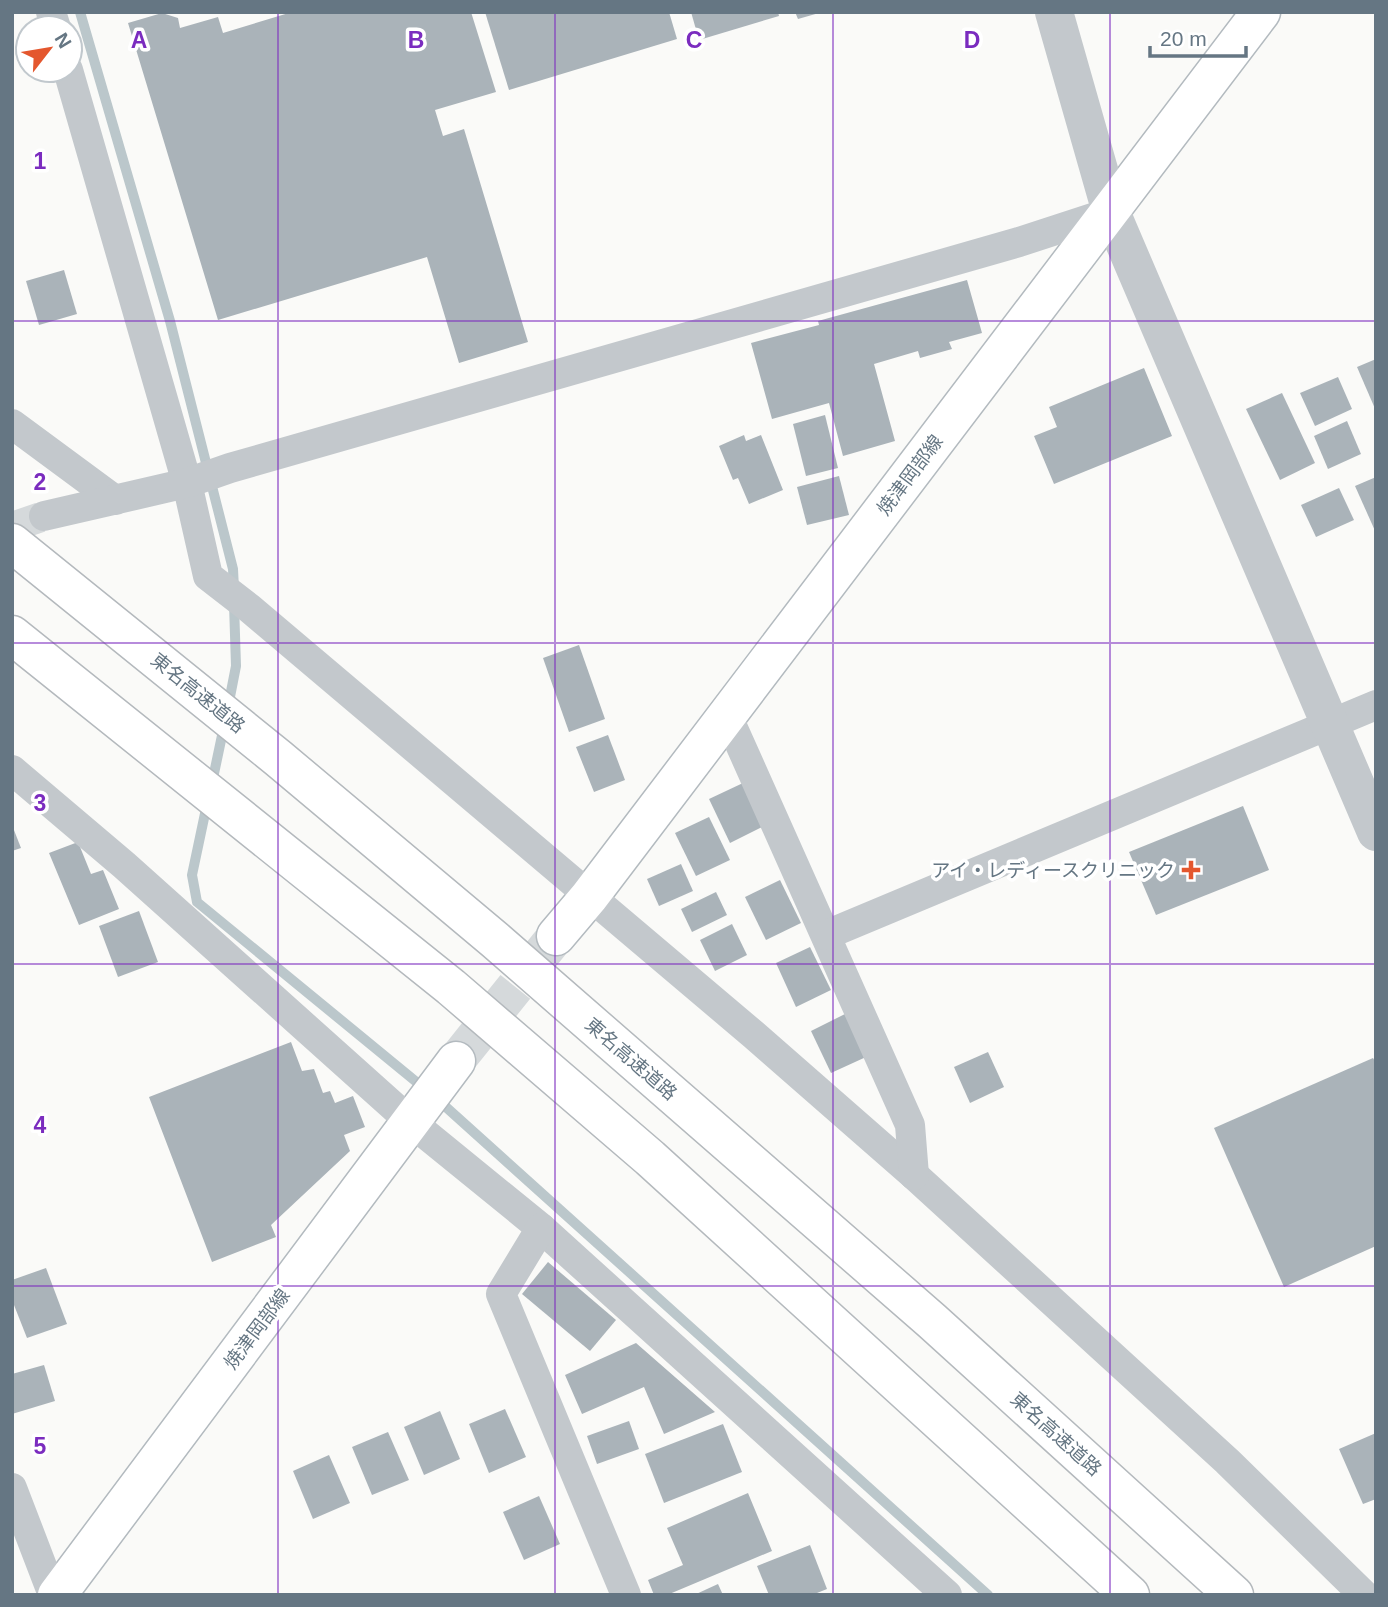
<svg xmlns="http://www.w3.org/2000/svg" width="1388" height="1607" font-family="Arial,'Noto Sans JP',sans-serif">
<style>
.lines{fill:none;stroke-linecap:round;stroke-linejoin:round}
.stream{stroke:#bbc7cb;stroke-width:10}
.building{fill:#aab3b9}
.minor-tunnel{stroke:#d5d9db;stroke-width:30;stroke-dasharray:30 15;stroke-linecap:butt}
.secondary-tunnel{stroke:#d5d9db;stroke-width:38;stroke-dasharray:38 19;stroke-linecap:butt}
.secondary-casing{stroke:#b3babf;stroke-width:41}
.motorway-casing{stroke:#b4b9bd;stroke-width:41}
.minor{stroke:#c3c8cc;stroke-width:30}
.tertiary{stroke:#c3c8cc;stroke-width:38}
.secondary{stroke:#fff;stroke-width:38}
.motorway{stroke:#fff;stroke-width:38}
.grid{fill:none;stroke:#7b2cbf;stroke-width:2;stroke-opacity:0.55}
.poi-dot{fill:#e4572e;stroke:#fff;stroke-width:2.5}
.labels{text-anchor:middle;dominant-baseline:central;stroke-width:7;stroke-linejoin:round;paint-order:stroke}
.street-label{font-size:19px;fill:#657683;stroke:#fff}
.poi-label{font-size:19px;fill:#657683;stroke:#fff;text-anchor:end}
.grid-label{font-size:23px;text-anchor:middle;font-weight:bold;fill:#7b2cbf;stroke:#fff;stroke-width:7;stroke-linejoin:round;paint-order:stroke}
</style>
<rect width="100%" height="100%" fill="#fafaf8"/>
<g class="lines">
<g class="stream">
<path d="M 80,12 L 170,321 L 233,569 L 234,589"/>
<path d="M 228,707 L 236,666 L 234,604"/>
<path d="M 212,783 L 224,726"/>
<path d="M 207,804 L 192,875 L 197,902 L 425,1089"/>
<path d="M 437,1099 L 988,1595"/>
</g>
</g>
<g class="building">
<path d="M 292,12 L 471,12 L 496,92 L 435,110 L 443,136 L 464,129 L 528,342 L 459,363 L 427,257 L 218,320 L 128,23 L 162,13 L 178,18 L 180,28 L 218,17 L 223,33 Z"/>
<path d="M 485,12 L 669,12 L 677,39 L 509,90 Z"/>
<path d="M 691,12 L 778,12 L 779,16 L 699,40 Z"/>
<path d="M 795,12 L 819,12 L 819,13 L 798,19 Z"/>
<path d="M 64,270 L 77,314 L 39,325 L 26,281 Z"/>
<path d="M 967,280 L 982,333 L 949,342 L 952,349 L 920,358 L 918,351 L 874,364 L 895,441 L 843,456 L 829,403 L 772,419 L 751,343 L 819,325 L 818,321 Z"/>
<path d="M 1376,359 L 1376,411 L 1357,367 Z"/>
<path d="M 1144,368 L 1172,436 L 1054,484 L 1034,436 L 1057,427 L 1049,407 Z"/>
<path d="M 1338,377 L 1352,409 L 1315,426 L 1300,393 Z"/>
<path d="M 1282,393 L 1315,463 L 1280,480 L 1246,409 Z"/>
<path d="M 825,415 L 838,468 L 806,476 L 793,424 Z"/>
<path d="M 1347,421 L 1361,454 L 1328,469 L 1314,436 Z"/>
<path d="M 744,435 L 746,441 L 761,435 L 783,490 L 749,504 L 738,478 L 733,480 L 719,446 Z"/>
<path d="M 839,476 L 849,515 L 807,525 L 797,487 Z"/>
<path d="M 1376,477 L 1376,533 L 1355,486 Z"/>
<path d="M 1339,488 L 1354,520 L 1316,537 L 1301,505 Z"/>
<path d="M 579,645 L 605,719 L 569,732 L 543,658 Z"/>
<path d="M 608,735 L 625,780 L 594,792 L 576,747 Z"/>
<path d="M 743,783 L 764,826 L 730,843 L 709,799 Z"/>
<path d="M 1243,806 L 1269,870 L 1156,915 L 1129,852 Z"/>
<path d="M 709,817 L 730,860 L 696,876 L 675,833 Z"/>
<path d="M 12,825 L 21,848 L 12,851 Z"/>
<path d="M 78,842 L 91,874 L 103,870 L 119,909 L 79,925 L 49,853 Z"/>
<path d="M 681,864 L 693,891 L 659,906 L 647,879 Z"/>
<path d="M 780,880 L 801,923 L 766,940 L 745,897 Z"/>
<path d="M 716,892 L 727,915 L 692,932 L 681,909 Z"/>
<path d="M 139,911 L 158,962 L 118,977 L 99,926 Z"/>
<path d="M 732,924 L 747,955 L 715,971 L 700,940 Z"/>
<path d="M 810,947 L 831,990 L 796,1007 L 776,963 Z"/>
<path d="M 845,1014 L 866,1057 L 831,1073 L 811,1031 Z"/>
<path d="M 291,1042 L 302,1071 L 314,1069 L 323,1093 L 330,1091 L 335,1103 L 353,1096 L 365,1127 L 344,1135 L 350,1151 L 271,1225 L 276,1237 L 212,1262 L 149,1097 Z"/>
<path d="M 988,1052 L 1004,1087 L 970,1103 L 954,1067 Z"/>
<path d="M 1373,1058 L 1376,1063 L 1376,1246 L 1284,1287 L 1214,1128 Z"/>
<path d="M 548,1262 L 616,1320 L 590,1351 L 522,1294 Z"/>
<path d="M 46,1268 L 67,1324 L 27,1338 L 12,1300 L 12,1280 Z"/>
<path d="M 636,1343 L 715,1412 L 664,1434 L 644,1387 L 582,1414 L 565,1375 Z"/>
<path d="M 44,1365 L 55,1401 L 12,1414 L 12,1374 Z"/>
<path d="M 505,1409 L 526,1457 L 489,1473 L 469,1424 Z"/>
<path d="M 440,1411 L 460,1459 L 424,1475 L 404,1427 Z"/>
<path d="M 629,1421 L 639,1449 L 597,1464 L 587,1436 Z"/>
<path d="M 723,1424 L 742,1472 L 664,1503 L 645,1454 Z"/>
<path d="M 388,1432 L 409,1480 L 372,1495 L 352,1447 Z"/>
<path d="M 1376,1433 L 1376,1499 L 1363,1504 L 1339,1449 Z"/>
<path d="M 329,1455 L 350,1503 L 313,1519 L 293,1471 Z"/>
<path d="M 748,1493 L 772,1551 L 667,1595 L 654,1595 L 648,1580 L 683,1565 L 667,1528 Z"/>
<path d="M 539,1496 L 560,1544 L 524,1560 L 503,1512 Z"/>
<path d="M 810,1545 L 827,1589 L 812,1595 L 769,1595 L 757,1566 Z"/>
<path d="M 718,1584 L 723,1595 L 694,1595 Z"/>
</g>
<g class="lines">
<path class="minor-tunnel" d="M 12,527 L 44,516"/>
<path class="secondary-tunnel" d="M 456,1061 L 556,936"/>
<defs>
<g id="secondary">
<path d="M 556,936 L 589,897 L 1261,12"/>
<path d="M 57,1595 L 456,1061"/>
</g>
<g id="motorway">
<path d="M 12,543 L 278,758 L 495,940 L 932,1321 L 1234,1595"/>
<path d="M 12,635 L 451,987 L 650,1158 L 1130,1595"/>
</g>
</defs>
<use href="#secondary" class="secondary-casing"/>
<use href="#motorway" class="motorway-casing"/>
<g class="minor">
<path d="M 51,12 L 56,28"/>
<path d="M 68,70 L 187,483 L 208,576 L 248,607 L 754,1035 L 914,1175 L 1227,1461 L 1364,1595"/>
<path d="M 12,424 L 115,500"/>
<path d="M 44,516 L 187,483 L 230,468 L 1019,242 L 1111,212"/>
<path d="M 727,715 L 910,1125 L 914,1175"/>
<path d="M 12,770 L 124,865 L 412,1123 L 541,1228 L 947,1595"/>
<path d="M 826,935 L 1376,705"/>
<path d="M 541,1228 L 501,1294 L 626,1595"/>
<path d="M 12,1488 L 53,1595"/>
</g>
<path class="tertiary" d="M 1054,12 L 1111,212 L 1376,832"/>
<use href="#secondary" class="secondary"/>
<use href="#motorway" class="motorway"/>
</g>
<path class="grid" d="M 278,12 L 278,1595M 555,12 L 555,1595M 833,12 L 833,1595M 1110,12 L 1110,1595M 12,321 L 1376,321M 12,643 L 1376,643M 12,964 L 1376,964M 12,1286 L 1376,1286"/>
<path class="poi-dot" d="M1187.5 859.5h7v7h7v7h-7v7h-7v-7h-7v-7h7z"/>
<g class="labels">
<g class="street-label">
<text transform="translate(910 475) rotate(-53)">焼津岡部線</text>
<text transform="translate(198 693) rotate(39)">東名高速道路</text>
<text transform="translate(631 1059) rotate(41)">東名高速道路</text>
<text transform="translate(257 1329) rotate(-53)">焼津岡部線</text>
<text transform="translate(1056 1434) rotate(42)">東名高速道路</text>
</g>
<g class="poi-label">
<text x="1175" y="870">アイ・レディースクリニック</text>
</g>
</g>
<g class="grid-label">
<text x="139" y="48">A</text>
<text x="416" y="48">B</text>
<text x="694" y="48">C</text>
<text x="972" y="48">D</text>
<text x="40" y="169">1</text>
<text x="40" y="490">2</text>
<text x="40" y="811">3</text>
<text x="40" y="1133">4</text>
<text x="40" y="1454">5</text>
</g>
<rect width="1388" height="1607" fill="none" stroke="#657683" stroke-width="28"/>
<g transform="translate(49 49) rotate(59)"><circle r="33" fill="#ffffff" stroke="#c1c8cd" stroke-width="2"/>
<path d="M0-5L12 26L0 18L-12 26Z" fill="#e4572e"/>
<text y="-10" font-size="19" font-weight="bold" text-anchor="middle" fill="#657683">N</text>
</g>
<path d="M1150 46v10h96v-10" fill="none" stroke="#657683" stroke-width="3.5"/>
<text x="1160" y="46" font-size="21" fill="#657683" stroke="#ffffff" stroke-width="5" paint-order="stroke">20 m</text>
</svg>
